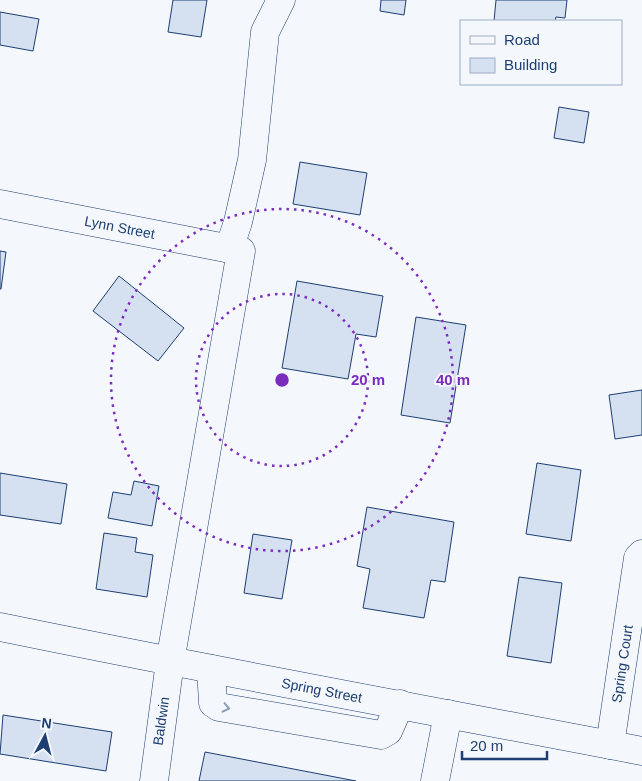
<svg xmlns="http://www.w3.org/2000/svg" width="642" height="781" font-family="Arial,sans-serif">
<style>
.building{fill:#d5e0f0;stroke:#1d3f73}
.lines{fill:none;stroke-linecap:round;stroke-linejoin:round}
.minor-casing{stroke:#1d3f73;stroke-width:29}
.minor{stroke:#f4f7fb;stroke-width:28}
.oneway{stroke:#889bb7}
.ring{fill:none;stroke:#7b2cbf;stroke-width:2.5;stroke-dasharray:2.5 5}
.labels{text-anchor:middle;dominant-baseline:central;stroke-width:4;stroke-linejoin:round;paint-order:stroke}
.street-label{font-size:14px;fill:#1d3f73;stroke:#f4f7fb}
.centre{fill:#7b2cbf;stroke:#f4f7fb;stroke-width:2.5}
.ring-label{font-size:15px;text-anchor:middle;font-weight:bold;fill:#7b2cbf;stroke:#f4f7fb;stroke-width:4;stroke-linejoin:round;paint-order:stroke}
</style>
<rect width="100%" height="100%" fill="#f4f7fb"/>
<g class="building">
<path d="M 173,0 L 207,0 L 201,37 L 168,32 Z"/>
<path d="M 381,0 L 406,0 L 404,15 L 380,11 Z"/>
<path d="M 496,0 L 567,0 L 565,18 L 556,17 L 555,21 L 494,21 Z"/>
<path d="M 0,12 L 39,19 L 33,51 L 0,45 Z"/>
<path d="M 559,107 L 589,112 L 584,143 L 554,138 Z"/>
<path d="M 300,162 L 367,173 L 360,215 L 293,204 Z"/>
<path d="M 0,251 L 6,252 L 1,289 L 0,289 Z"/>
<path d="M 119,276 L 184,328 L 158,361 L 93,311 Z"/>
<path d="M 297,281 L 383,296 L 376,337 L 356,334 L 348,379 L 282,368 Z"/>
<path d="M 416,317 L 466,325 L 450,423 L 401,415 Z"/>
<path d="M 642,390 L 642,435 L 615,439 L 609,395 Z"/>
<path d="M 537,463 L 581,470 L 571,541 L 526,534 Z"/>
<path d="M 0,473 L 67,484 L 61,524 L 0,515 Z"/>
<path d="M 134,481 L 159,486 L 152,526 L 108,518 L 113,492 L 131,495 Z"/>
<path d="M 367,507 L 454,522 L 445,582 L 431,580 L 424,618 L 363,608 L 370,569 L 357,566 Z"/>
<path d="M 104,533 L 137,538 L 135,552 L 153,555 L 147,597 L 96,589 Z"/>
<path d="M 253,534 L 292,540 L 282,599 L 244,593 Z"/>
<path d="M 519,577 L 562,583 L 551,663 L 507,656 Z"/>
<path d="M 3,715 L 112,732 L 106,771 L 0,754 Z"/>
<path d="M 205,752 L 356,781 L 199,781 Z"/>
</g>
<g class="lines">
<defs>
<g id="minor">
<path id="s1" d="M 0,204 L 241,251 L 170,662 L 154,781"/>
<path d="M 229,249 L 238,222 L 252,160 L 265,32 L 281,0"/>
<path id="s2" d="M 0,627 C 214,671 428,710 642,751"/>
<path d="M 211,669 L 213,703 L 219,707 L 381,735 L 388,731 L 400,704"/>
<path id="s3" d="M 610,745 L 638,558 L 642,554"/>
<path d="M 435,781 L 448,714"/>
</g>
</defs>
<use href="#minor" class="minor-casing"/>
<use href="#minor" class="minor"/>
</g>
<defs><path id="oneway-chevron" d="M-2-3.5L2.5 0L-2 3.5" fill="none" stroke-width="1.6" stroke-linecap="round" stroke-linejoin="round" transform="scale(1.25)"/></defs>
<use class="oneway" href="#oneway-chevron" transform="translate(226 708) rotate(13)"/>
<g class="ring">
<circle cx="282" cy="380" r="86"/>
<circle cx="282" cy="380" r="171"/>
</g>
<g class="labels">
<g class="street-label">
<text stroke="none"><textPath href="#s1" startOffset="122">Lynn Street</textPath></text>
<text stroke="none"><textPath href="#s3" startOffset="82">Spring Court</textPath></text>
<text stroke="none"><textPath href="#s2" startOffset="328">Spring Street</textPath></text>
<text transform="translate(161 721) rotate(-82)">Baldwin</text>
</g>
</g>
<circle cx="282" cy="380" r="8" class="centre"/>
<g class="ring-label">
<text x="368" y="385">20 m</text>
<text x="453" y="385">40 m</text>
</g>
<rect x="460" y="20" width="162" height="65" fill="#f4f7fb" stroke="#9eadc5"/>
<rect x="470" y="36" width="25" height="8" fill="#f4f7fb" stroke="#9eadc5"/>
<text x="504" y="45" font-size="15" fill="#1d3f73">Road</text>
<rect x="470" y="58" width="25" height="15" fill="#d5e0f0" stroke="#9eadc5"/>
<text x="504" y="70" font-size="15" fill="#1d3f73">Building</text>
<g transform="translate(45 736) rotate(7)" stroke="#f4f7fb" stroke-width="4" paint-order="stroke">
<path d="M0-4L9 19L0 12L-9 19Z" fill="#1d3f73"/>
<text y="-8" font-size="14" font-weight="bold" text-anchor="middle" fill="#1d3f73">N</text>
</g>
<path d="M462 751v8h85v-8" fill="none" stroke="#1d3f73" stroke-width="2.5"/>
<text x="470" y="751" font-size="15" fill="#1d3f73" stroke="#f4f7fb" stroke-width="4" paint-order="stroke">20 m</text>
</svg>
